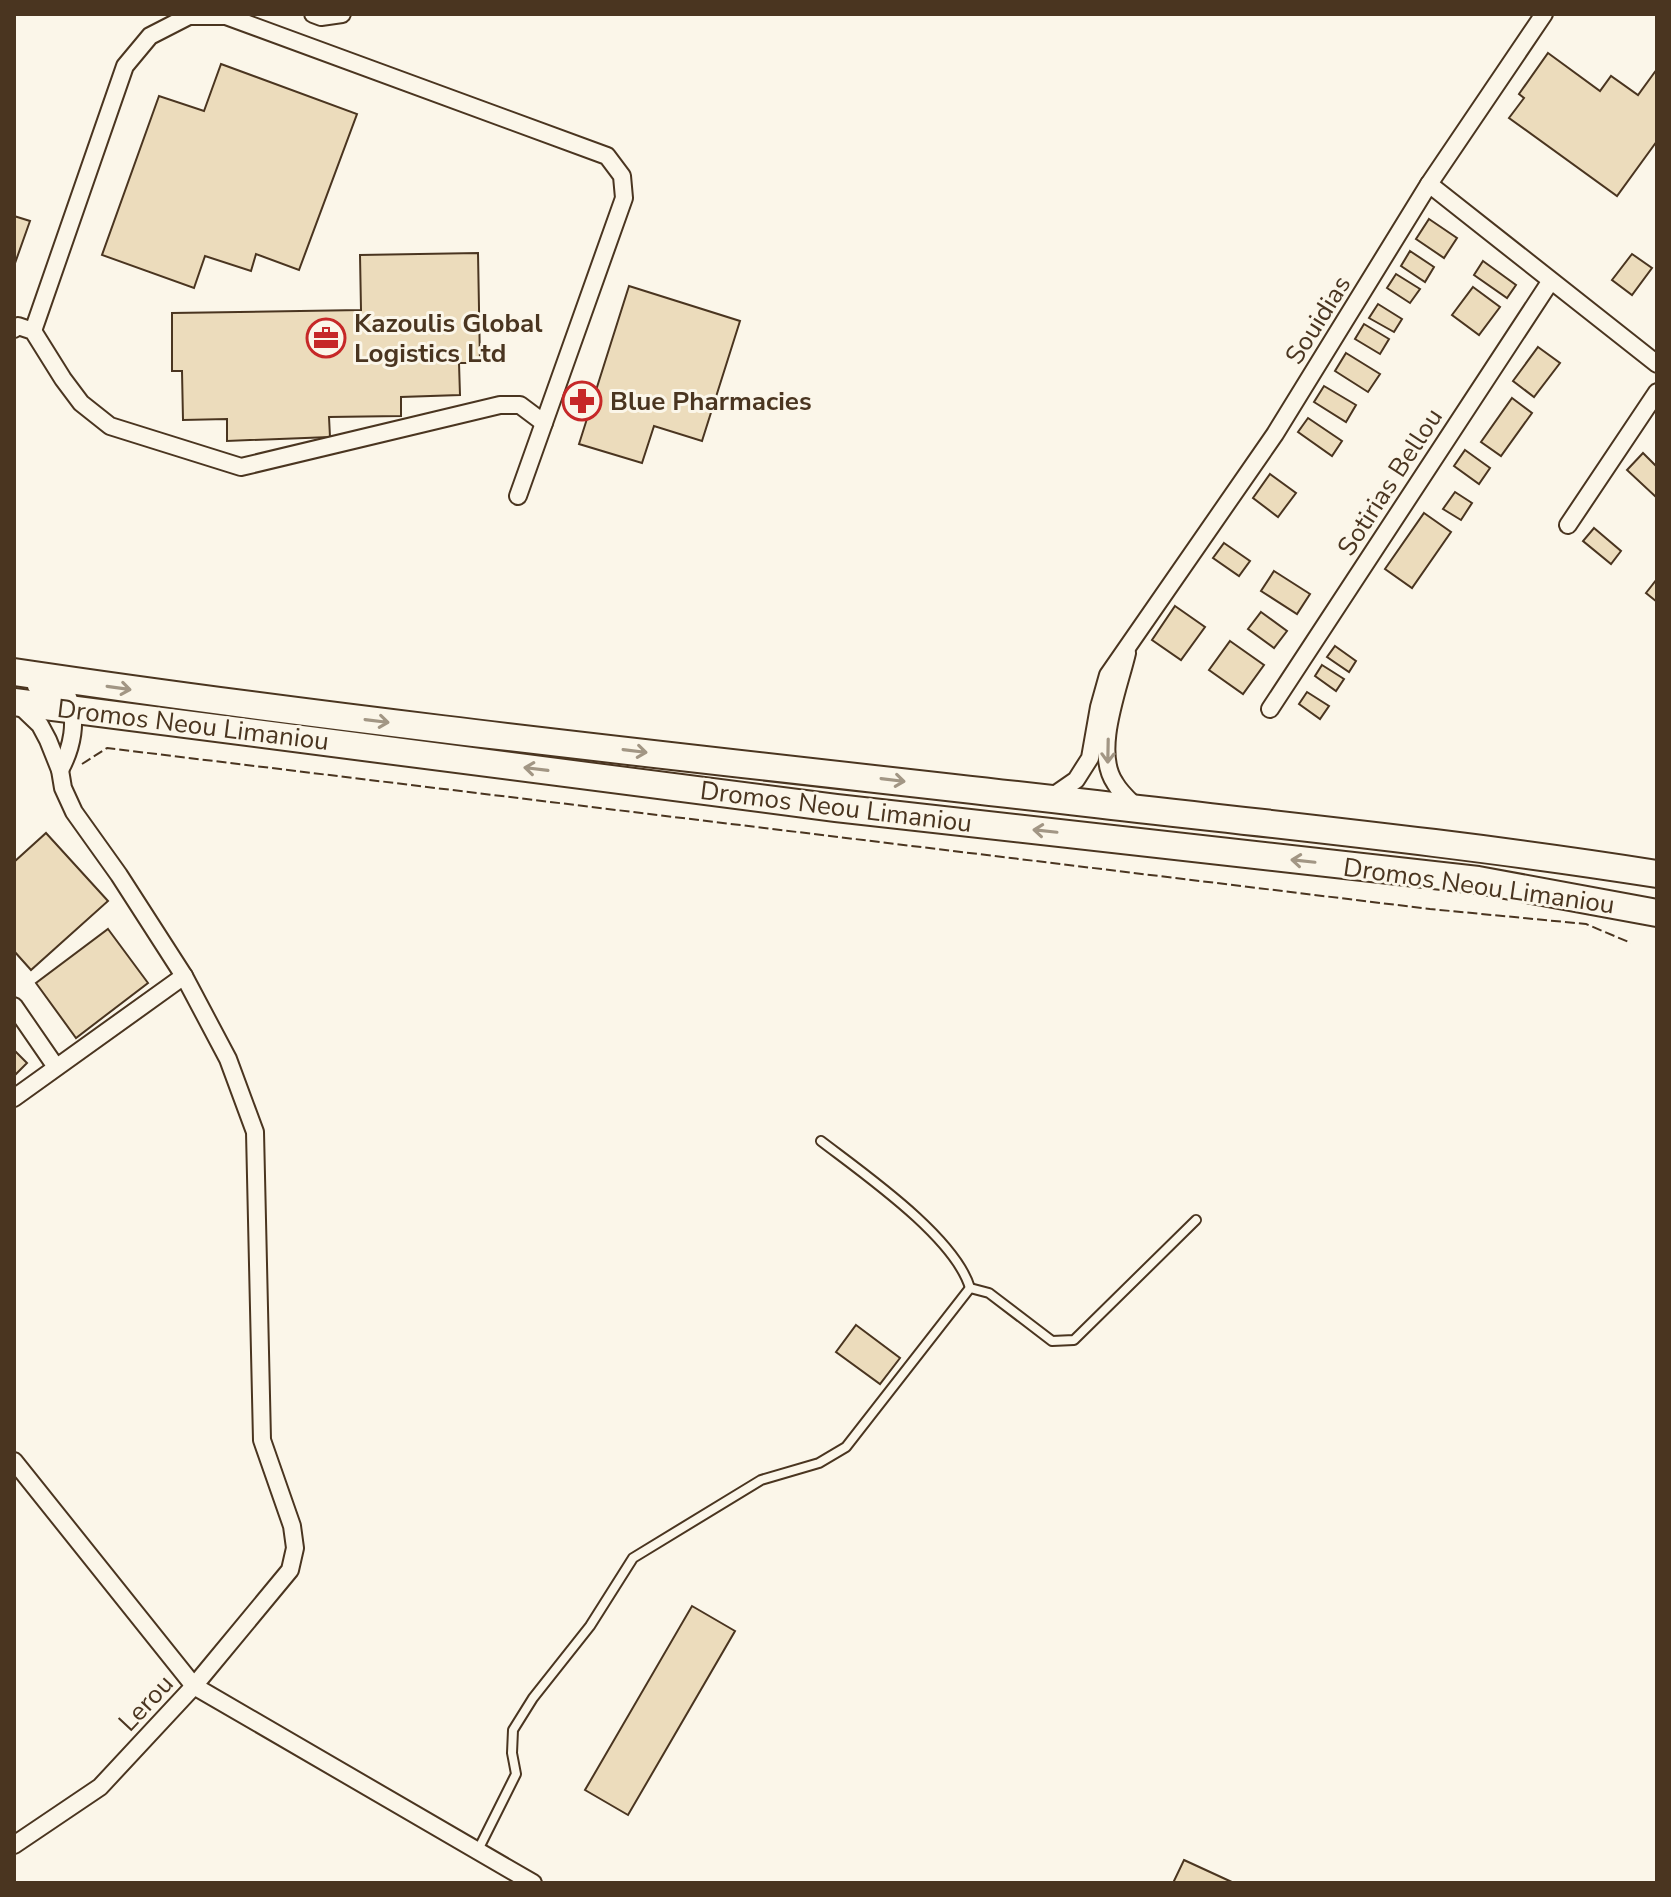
<svg xmlns="http://www.w3.org/2000/svg" width="1671" height="1897" font-family="'Nunito Sans',sans-serif">
<style>
.building{fill:#ecdcbc;stroke:#4a3520;stroke-width:2}
.lines{fill:none;stroke-linecap:round;stroke-linejoin:round}
.lane-casing{stroke:#4a3520;stroke-width:12}
.street-casing{stroke:#4a3520;stroke-width:20}
.primary-casing{stroke:#4a3520;stroke-width:30}
.lane{stroke:#fbf6e9;stroke-width:8}
.street{stroke:#fbf6e9;stroke-width:16}
.primary{stroke:#fbf6e9;stroke-width:26}
.fence{stroke:#4a3520;stroke-width:2;stroke-dasharray:10 4;stroke-linecap:butt}
.oneway{stroke:#a29684}
.labels{text-anchor:middle;dominant-baseline:central;stroke-width:6;stroke-linejoin:round;paint-order:stroke}
.street-label{font-size:26px;fill:#4a3520;stroke:#fbf6e9}
.poi-label{font-size:26px;font-weight:bold;fill:#4a3520;stroke:#fbf6e9;text-anchor:start}
</style>
<rect width="100%" height="100%" fill="#fbf6e9"/>
<g class="building">
<path d="M 1548,53 L 1600,91 L 1611,76 L 1638,95 L 1657,69 L 1657,141 L 1617,196 L 1509,118 L 1524,98 L 1519,94 Z"/>
<path d="M 221,64 L 357,114 L 299,270 L 256,254 L 251,271 L 205,256 L 194,288 L 102,255 L 159,96 L 204,111 Z"/>
<path d="M 14,216 L 30,221 L 14,266 Z"/>
<path d="M 1429,219 L 1457,238 L 1444,258 L 1416,239 Z"/>
<path d="M 1410,251 L 1434,267 L 1425,282 L 1401,266 Z"/>
<path d="M 478,253 L 480,363 L 459,363 L 460,395 L 401,397 L 401,416 L 329,417 L 330,437 L 227,441 L 227,419 L 183,420 L 182,371 L 172,371 L 172,313 L 361,310 L 360,255 Z"/>
<path d="M 1632,254 L 1652,268 L 1632,295 L 1612,280 Z"/>
<path d="M 1483,261 L 1516,285 L 1507,298 L 1474,275 Z"/>
<path d="M 1396,274 L 1420,289 L 1410,303 L 1387,288 Z"/>
<path d="M 629,286 L 740,321 L 702,441 L 654,426 L 642,463 L 579,444 Z"/>
<path d="M 1473,287 L 1500,307 L 1479,335 L 1452,315 Z"/>
<path d="M 1378,304 L 1402,319 L 1394,332 L 1369,318 Z"/>
<path d="M 1364,324 L 1389,339 L 1380,354 L 1355,339 Z"/>
<path d="M 1538,347 L 1560,363 L 1534,397 L 1513,381 Z"/>
<path d="M 1346,353 L 1380,374 L 1368,392 L 1335,371 Z"/>
<path d="M 1324,386 L 1356,405 L 1346,422 L 1314,402 Z"/>
<path d="M 1512,398 L 1532,413 L 1501,456 L 1481,442 Z"/>
<path d="M 1308,418 L 1342,441 L 1332,456 L 1298,432 Z"/>
<path d="M 1465,450 L 1490,468 L 1479,484 L 1454,466 Z"/>
<path d="M 1643,453 L 1657,467 L 1657,498 L 1627,470 Z"/>
<path d="M 1270,474 L 1296,493 L 1278,517 L 1253,498 Z"/>
<path d="M 1455,492 L 1472,503 L 1461,520 L 1443,509 Z"/>
<path d="M 1424,513 L 1451,532 L 1412,588 L 1385,569 Z"/>
<path d="M 1594,528 L 1621,551 L 1611,564 L 1583,541 Z"/>
<path d="M 1224,543 L 1250,561 L 1239,576 L 1213,558 Z"/>
<path d="M 1274,571 L 1310,594 L 1297,614 L 1261,591 Z"/>
<path d="M 1657,579 L 1657,602 L 1646,593 Z"/>
<path d="M 1175,606 L 1205,627 L 1181,660 L 1152,640 Z"/>
<path d="M 1261,612 L 1287,631 L 1274,648 L 1248,629 Z"/>
<path d="M 1230,641 L 1264,665 L 1243,694 L 1209,670 Z"/>
<path d="M 1335,646 L 1356,661 L 1349,672 L 1327,657 Z"/>
<path d="M 1322,665 L 1344,679 L 1336,691 L 1315,676 Z"/>
<path d="M 1307,692 L 1329,706 L 1320,719 L 1299,704 Z"/>
<path d="M 46,833 L 108,901 L 31,970 L 14,951 L 14,862 Z"/>
<path d="M 108,929 L 148,983 L 76,1038 L 36,983 Z"/>
<path d="M 14,1050 L 27,1063 L 14,1076 Z"/>
<path d="M 856,1325 L 900,1358 L 880,1384 L 836,1352 Z"/>
<path d="M 692,1606 L 735,1631 L 628,1815 L 585,1790 Z"/>
<path d="M 1184,1860 L 1234,1883 L 1173,1883 Z"/>
</g>
<g class="lines">
<defs>
<g id="lane">
<path d="M 821,1141 C 864,1174 955,1237 970,1288"/>
<path d="M 970,1288 L 989,1293 L 1052,1341 L 1074,1340 L 1196,1220"/>
<path d="M 478,1850 L 516,1774 L 512,1753 L 513,1730 L 533,1698 L 590,1626 L 633,1558 L 761,1480 L 819,1463 L 846,1447 L 970,1288"/>
</g>
<g id="street">
<path d="M 313,14 L 321,17 L 342,14"/>
<path d="M 1429,184 L 1657,364"/>
<path d="M 14,329 L 18,326 L 33,331 L 63,379 L 81,403 L 110,426 L 241,467 L 500,405 L 520,405 L 544,423"/>
<path d="M 33,331 L 125,66 L 150,36 L 189,16 L 226,16 L 607,156 L 622,176 L 624,198 L 518,496"/>
<path d="M 1568,525 L 1657,392"/>
<path d="M 1127,653 C 1119,688 1093,751 1115,783 C 1120,792 1129,800 1136,807"/>
<path d="M 36,686 L 68,697 C 78,721 72,748 60,770"/>
<path d="M 1270,709 L 1550,282"/>
<path d="M 1050,798 L 1076,780 L 1090,758 L 1099,707 L 1108,675 L 1275,434 L 1429,184 L 1544,14"/>
<path d="M 14,1006 L 56,1067"/>
<path d="M 14,1098 L 184,976"/>
<path d="M 14,1461 L 194,1686 L 533,1883"/>
<path d="M 14,1845 L 100,1787 L 194,1686 L 290,1570 L 295,1548 L 292,1526 L 262,1440 L 255,1132 L 228,1059 L 184,976 L 119,875 L 74,812 L 63,788 L 60,770 L 48,740 L 40,725 L 18,704"/>
</g>
<g id="primary">
<path d="M 14,672 C 371,725 729,762 1087,803 C 1277,825 1468,844 1657,874"/>
<path d="M 14,702 L 836,808 L 1478,880 L 1657,913"/>
</g>
</defs>
<use href="#lane" class="lane-casing"/>
<use href="#street" class="street-casing"/>
<use href="#primary" class="primary-casing"/>
<use href="#lane" class="lane"/>
<use href="#street" class="street"/>
<use href="#primary" class="primary"/>
<path class="fence" d="M 82,764 L 107,748 L 1430,909 L 1586,924 L 1631,943"/>
</g>
<defs><path id="oneway-shaft" d="M-6 0H5M1.5-3L5.5 0L1.5 3" fill="none" stroke-width="1.6" stroke-linecap="round" stroke-linejoin="round" transform="scale(2)"/></defs>
<g class="oneway">
<use href="#oneway-shaft" transform="translate(119 688) rotate(8)"/>
<use href="#oneway-shaft" transform="translate(377 721) rotate(7)"/>
<use href="#oneway-shaft" transform="translate(635 751) rotate(7)"/>
<use href="#oneway-shaft" transform="translate(1108 751) rotate(91)"/>
<use href="#oneway-shaft" transform="translate(536 769) rotate(-173)"/>
<use href="#oneway-shaft" transform="translate(893 780) rotate(7)"/>
<use href="#oneway-shaft" transform="translate(1045 831) rotate(-174)"/>
<use href="#oneway-shaft" transform="translate(1303 861) rotate(-174)"/>
</g>
<defs>
<symbol id="office-ring" viewBox="-11 -11 22 22"><circle r="9.5" fill="#fbf6e9" stroke="#c62828" stroke-width="1.5"/><path d="M-6-3h4V-5.5h4V-3h4V5H-6ZM-1-4.5V-3h2v-1.5ZM-6 0V1H6V0Z" fill="#c62828"/></symbol>
<symbol id="pharmacy-ring" viewBox="-11 -11 22 22"><circle r="9.5" fill="#fbf6e9" stroke="#c62828" stroke-width="1.5"/><path d="M-2-6h4v4h4v4h-4v4h-4v-4h-4v-4h4Z" fill="#c62828"/></symbol>
</defs>
<g fill-rule="evenodd">
<use href="#office-ring" x="304" y="316" width="44" height="44"/>
<use href="#pharmacy-ring" x="560" y="379" width="44" height="44"/>
</g>
<g class="labels">
<g class="street-label">
<text transform="translate(1318 320) rotate(-58)">Souidias</text>
<text transform="translate(1390 482) rotate(-57)">Sotirias Bellou</text>
<text transform="translate(193 725) rotate(7)">Dromos Neou Limaniou</text>
<text transform="translate(836 807) rotate(7)">Dromos Neou Limaniou</text>
<text transform="translate(1479 886) rotate(8)">Dromos Neou Limaniou</text>
<text transform="translate(146 1703) rotate(-47)">Lerou</text>
</g>
<g class="poi-label">
<text x="354" y="323">Kazoulis Global<tspan x="354" dy="30">Logistics Ltd</tspan></text>
<text x="610" y="401">Blue Pharmacies</text>
</g>
</g>
<rect width="1671" height="1897" fill="none" stroke="#4a3520" stroke-width="32"/>
</svg>
